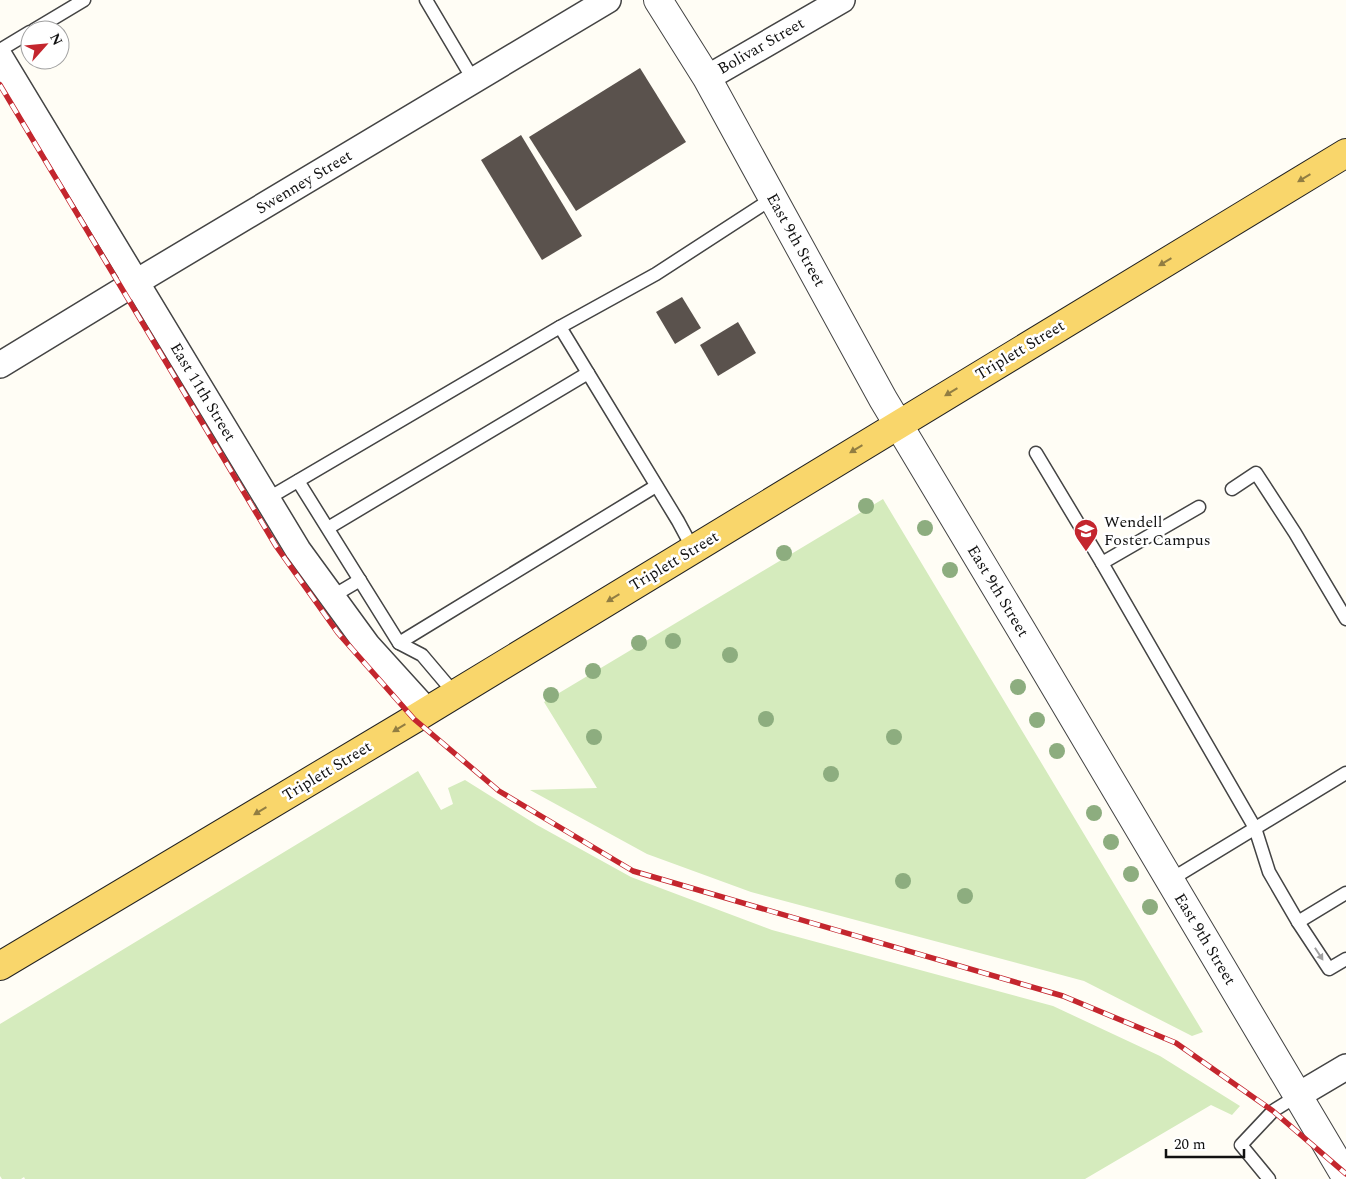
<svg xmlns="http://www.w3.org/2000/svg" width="1346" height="1179" font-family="Spectral,serif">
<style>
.green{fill:#d5ebbd}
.building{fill:#5a524d}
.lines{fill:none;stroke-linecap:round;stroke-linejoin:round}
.service-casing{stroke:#444;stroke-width:15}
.minor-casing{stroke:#444;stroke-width:28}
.tertiary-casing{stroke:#444;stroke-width:30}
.primary-casing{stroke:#222;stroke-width:30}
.service{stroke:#fff;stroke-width:12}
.minor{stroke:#fff;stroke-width:25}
.tertiary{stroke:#fff;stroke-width:28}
.primary{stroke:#f9d66b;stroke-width:28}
.rail-casing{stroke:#c4262e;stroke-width:5.5}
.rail{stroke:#fff;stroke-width:4;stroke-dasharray:11;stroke-linecap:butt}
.tree{fill:#8dad7f}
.oneway{fill:#917d42}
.oneway2{fill:#a0a0a0}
.labels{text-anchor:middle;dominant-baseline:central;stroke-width:5;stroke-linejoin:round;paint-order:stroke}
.street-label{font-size:16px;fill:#111;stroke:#fff}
.poi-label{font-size:16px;fill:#111;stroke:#fff;text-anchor:start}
</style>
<rect width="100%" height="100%" fill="#fffdf5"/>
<g class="green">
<path d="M 883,499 L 1159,959 L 1203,1032 L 1192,1036 L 1084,981 L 751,892 L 647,854 L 530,790 L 597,788 L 544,702 Z"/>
<path d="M 418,771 L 441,810 L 453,804 L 448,788 L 465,780 L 537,825 L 631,877 L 772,930 L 1053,1006 L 1160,1056 L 1240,1106 L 1232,1115 L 1211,1105 L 1085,1179 L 25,1179 L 24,1177 L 21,1179 L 2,1179 L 0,1176 L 0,1024 Z"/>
</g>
<g class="building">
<path d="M 640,68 L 686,142 L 576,211 L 529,137 Z"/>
<path d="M 521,135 L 582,236 L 542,260 L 481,160 Z"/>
<path d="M 682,297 L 701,328 L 675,344 L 656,312 Z"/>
<path d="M 738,322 L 756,353 L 718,376 L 700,345 Z"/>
</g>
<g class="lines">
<defs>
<g id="service">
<path d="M 426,0 L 474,81"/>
<path d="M 34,30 L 84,0"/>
<path d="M 0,50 L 30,32"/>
<path d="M 560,327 L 656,274 L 773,198"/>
<path d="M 1036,453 L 1102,563 L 1199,507"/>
<path d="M 298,481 L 399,643 L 656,486"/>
<path d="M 1232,489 L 1256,473 L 1295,533 L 1346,619"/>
<path d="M 267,499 L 560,327 L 678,521 L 693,549"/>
<path d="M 328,528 L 588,373"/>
<path d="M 1102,563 L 1255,828 L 1269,872 L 1298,922 L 1329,969 L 1346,959"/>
<path d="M 333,596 L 360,580"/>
<path d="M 399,643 L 422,655 L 455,694"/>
<path d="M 1170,880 L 1346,773"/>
<path d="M 1298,922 L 1346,893"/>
<path d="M 1269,1179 L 1241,1145 L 1273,1111 L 1297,1096"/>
</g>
<g id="minor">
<path d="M 0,57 L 298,550 L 368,646 L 427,711"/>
<path d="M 707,78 L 842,0"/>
<path d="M 0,365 L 123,290 L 608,0"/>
<path d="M 1297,1096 L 1346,1067"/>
</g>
<path id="tertiary" d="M 658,0 L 707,78 L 883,399 L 1022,631 L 1346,1177"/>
<path id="primary" d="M 0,966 L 414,719 L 1346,153"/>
</defs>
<use href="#service" class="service-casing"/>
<use href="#minor" class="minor-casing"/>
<use href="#tertiary" class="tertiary-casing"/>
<use href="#primary" class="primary-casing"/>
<use href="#service" class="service"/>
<use href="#minor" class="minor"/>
<use href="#tertiary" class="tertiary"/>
<use href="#primary" class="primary"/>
<defs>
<path id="rail" d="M 0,85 L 276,546 L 338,633 L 414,719 L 499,791 L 633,871 L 1063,996 L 1176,1043 L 1273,1111 L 1346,1174"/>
</defs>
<use href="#rail" class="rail-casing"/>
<use href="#rail" class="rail"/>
</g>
<g class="tree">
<circle cx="866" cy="506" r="8"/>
<circle cx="925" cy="528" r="8"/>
<circle cx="784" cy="553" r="8"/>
<circle cx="950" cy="570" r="8"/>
<circle cx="673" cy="641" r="8"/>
<circle cx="639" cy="643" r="8"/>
<circle cx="730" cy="655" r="8"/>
<circle cx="593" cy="671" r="8"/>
<circle cx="1018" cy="687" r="8"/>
<circle cx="551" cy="695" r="8"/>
<circle cx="766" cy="719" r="8"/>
<circle cx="1037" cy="720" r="8"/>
<circle cx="594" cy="737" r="8"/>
<circle cx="894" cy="737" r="8"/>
<circle cx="1057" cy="751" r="8"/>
<circle cx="831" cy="774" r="8"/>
<circle cx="1094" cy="813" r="8"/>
<circle cx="1111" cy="842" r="8"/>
<circle cx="1131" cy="874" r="8"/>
<circle cx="903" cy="881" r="8"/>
<circle cx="965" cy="896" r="8"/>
<circle cx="1150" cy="907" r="8"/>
</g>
<defs><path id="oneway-solid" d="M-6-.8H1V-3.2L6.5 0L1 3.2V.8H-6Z" transform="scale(1.25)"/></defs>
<g class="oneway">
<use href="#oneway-solid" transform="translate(1304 178) rotate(149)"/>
<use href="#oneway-solid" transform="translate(1165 262) rotate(149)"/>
<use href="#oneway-solid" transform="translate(951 392) rotate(149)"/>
<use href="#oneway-solid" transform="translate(856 449) rotate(149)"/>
<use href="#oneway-solid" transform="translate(613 598) rotate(149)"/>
<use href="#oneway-solid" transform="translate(399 728) rotate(149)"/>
<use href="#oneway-solid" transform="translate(260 811) rotate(149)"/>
</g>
<use class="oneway2" href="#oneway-solid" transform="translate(1319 954) rotate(57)"/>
<defs>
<symbol id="school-pin" viewBox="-11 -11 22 30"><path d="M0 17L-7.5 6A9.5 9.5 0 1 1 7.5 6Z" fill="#c4262e" stroke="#fff"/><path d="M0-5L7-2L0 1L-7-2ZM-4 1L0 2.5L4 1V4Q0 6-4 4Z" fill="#fff"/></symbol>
</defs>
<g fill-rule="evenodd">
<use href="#school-pin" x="1072" y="517" width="28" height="38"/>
</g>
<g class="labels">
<g class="street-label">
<text transform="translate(761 46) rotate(-30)">Bolivar Street</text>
<text transform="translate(304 182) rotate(-31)">Swenney Street</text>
<text transform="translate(796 240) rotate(61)">East 9th Street</text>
<text transform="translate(1020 350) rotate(-31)">Triplett Street</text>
<text transform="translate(203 392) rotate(59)">East 11th Street</text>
<text transform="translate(674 561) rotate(-31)">Triplett Street</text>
<text transform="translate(998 591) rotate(59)">East 9th Street</text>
<text transform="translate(327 771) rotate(-31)">Triplett Street</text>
<text transform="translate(1205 939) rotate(59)">East 9th Street</text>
</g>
<g class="poi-label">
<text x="1104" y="522">Wendell<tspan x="1104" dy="18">Foster Campus</tspan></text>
</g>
</g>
<g transform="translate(45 45) rotate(63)"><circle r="24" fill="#ffffff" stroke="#a0a0a0"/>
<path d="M0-4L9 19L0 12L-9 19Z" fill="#c4262e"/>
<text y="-8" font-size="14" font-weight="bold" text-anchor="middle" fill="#111111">N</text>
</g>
<path d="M1166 1149v8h78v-8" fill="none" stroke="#111111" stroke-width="2.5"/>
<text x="1174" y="1149" font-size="15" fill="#111111" stroke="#ffffff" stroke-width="4" paint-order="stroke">20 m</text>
</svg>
